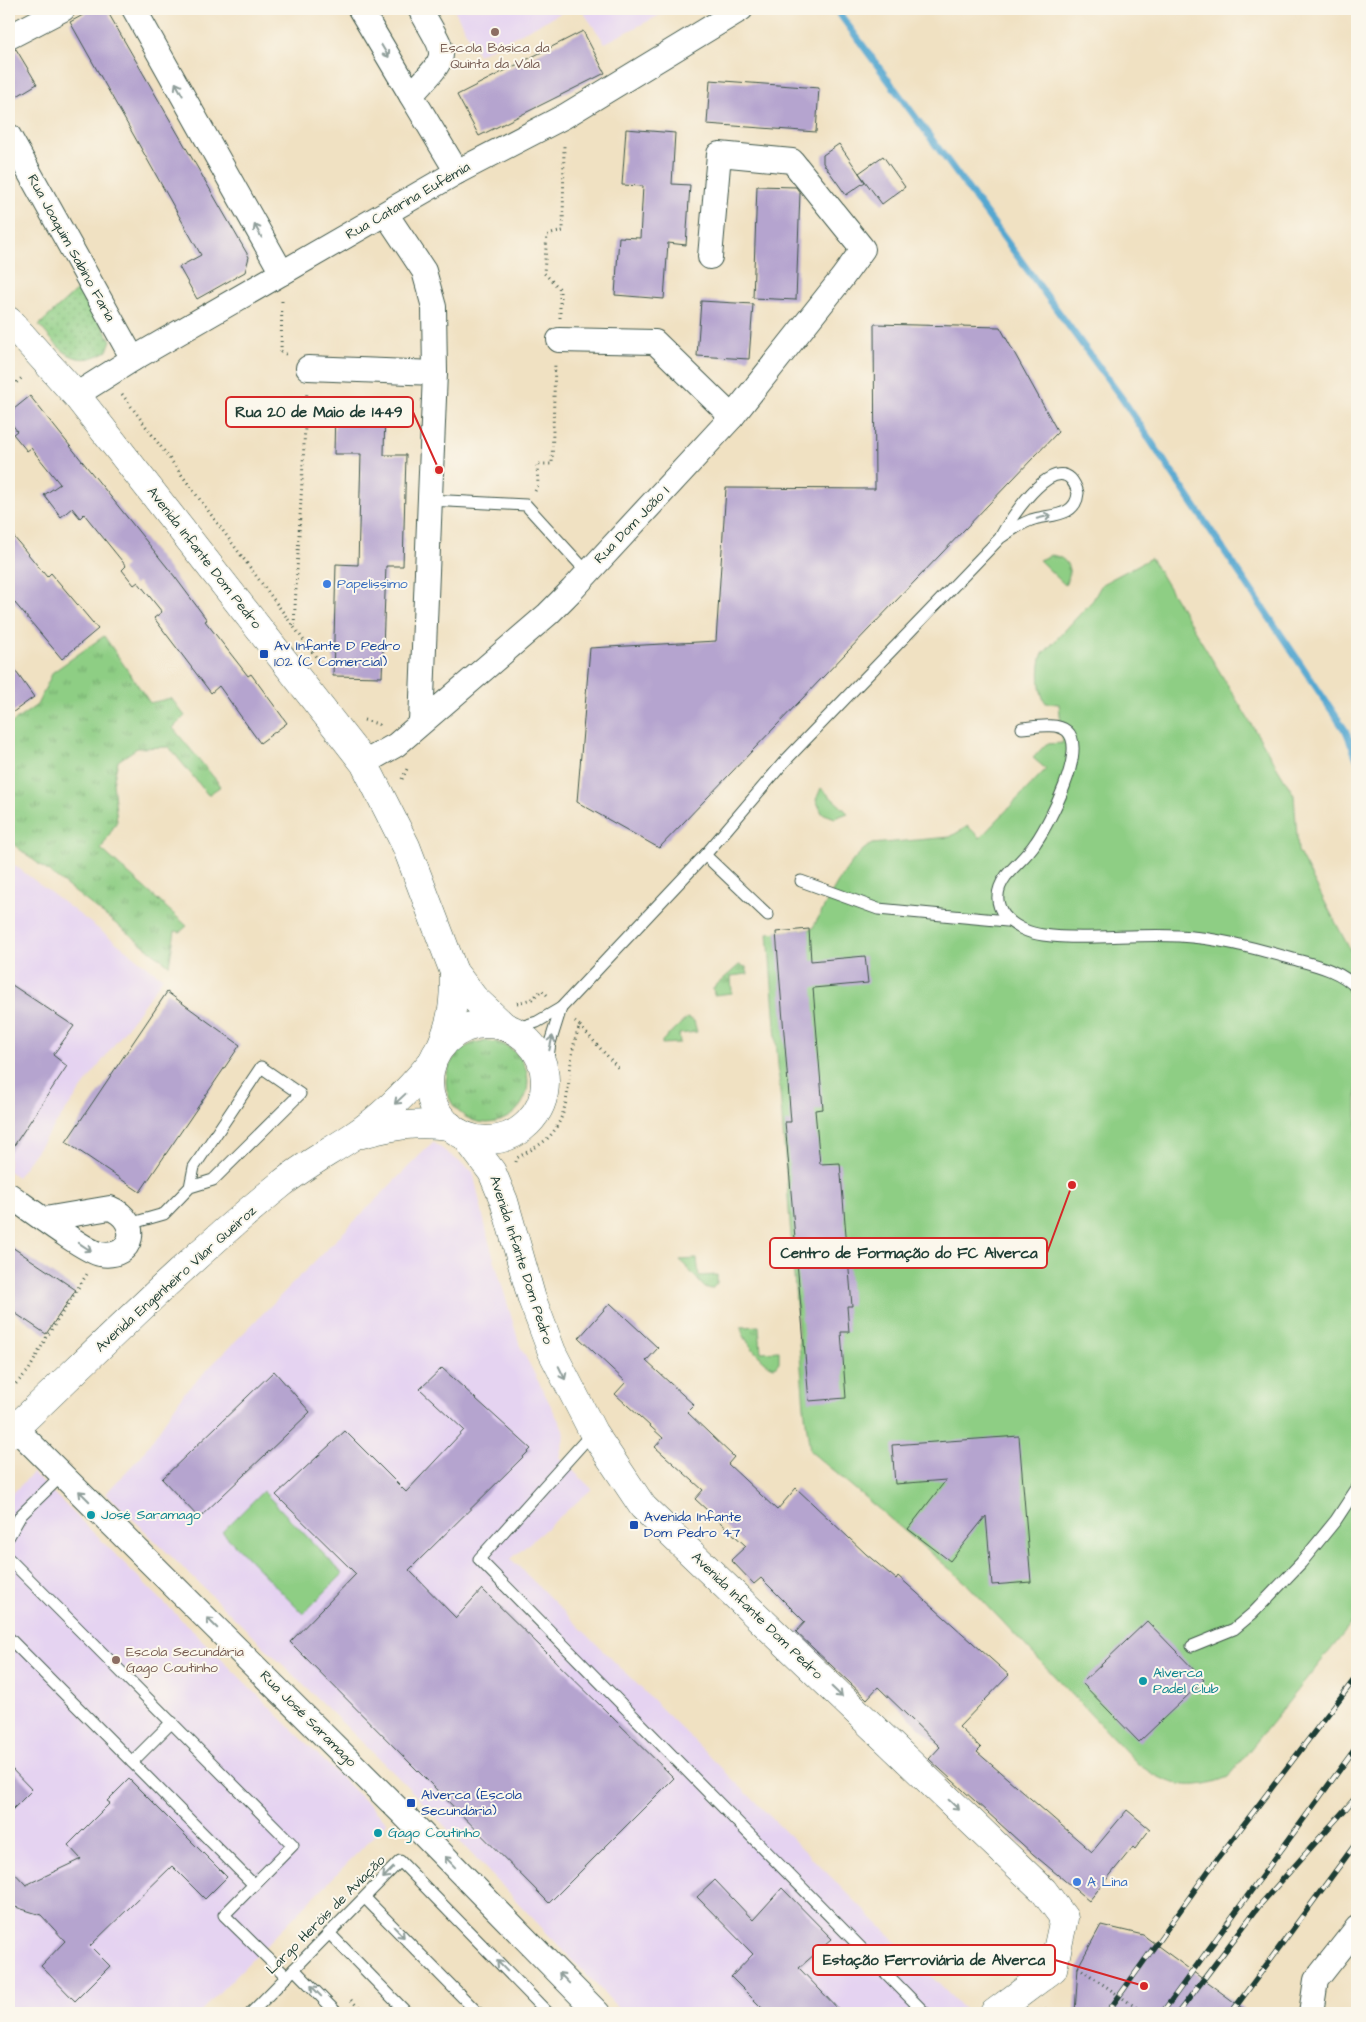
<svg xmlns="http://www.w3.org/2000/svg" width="1366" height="2022" font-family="'Architects Daughter',sans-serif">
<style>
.built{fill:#e5d3f1}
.grass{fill:url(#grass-tufts);stroke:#56865c}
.park{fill:url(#park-dots);stroke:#56865c}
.pitch{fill:#8ece84;stroke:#56865c}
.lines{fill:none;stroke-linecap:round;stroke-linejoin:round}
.stream{stroke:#54a7d0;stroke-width:7}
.building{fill:#b5a4cf}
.service-casing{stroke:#3e5649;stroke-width:13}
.minor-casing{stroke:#3e5649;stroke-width:26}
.tertiary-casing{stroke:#3e5649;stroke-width:29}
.secondary-casing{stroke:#3e5649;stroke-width:29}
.path{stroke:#3e5649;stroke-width:3;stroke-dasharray:1 4;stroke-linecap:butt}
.service{stroke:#fff;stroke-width:11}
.minor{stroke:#fff;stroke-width:24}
.tertiary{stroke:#fff;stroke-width:28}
.secondary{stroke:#fff;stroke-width:28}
.rail-casing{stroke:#1f3d34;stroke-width:5.5}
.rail{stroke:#fbf7ec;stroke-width:4;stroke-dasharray:11;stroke-linecap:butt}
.path-bridge{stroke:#3e5649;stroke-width:3;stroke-dasharray:1 4;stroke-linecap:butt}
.oneway{stroke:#8f9e9a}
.education-dot{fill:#8d6e63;stroke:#fbf7ec;stroke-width:2}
.shop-dot{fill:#3f7fe0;stroke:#fbf7ec;stroke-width:2}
.transit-dot{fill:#1a4fb4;stroke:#fbf7ec;stroke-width:2}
.culture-dot{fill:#0f9aa8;stroke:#fbf7ec;stroke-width:2}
.labels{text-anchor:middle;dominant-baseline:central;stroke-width:4;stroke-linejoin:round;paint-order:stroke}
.education-label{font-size:14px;fill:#785e54;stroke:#fbf7ec}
.street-label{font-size:14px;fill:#1f3d34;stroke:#fbf7ec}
.shop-label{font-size:14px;fill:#366cbe;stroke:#fbf7ec;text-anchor:start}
.transit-label{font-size:14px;fill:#164399;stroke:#fbf7ec;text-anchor:start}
.culture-label{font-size:14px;fill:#0d838f;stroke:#fbf7ec;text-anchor:start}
.leader{fill:none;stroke:#d62828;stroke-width:2}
.callout-dot{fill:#d62828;stroke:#fbf7ec;stroke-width:2}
.callout{fill:#fbf7ec;stroke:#d62828;stroke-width:2}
.callout-label{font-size:15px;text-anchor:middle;font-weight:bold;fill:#1f3d34}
</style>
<defs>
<pattern id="grass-tufts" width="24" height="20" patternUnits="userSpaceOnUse" patternTransform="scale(1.25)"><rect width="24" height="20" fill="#8ece84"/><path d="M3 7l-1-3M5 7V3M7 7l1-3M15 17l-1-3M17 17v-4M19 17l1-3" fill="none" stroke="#73a86d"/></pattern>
<pattern id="park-dots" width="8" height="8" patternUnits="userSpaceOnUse" patternTransform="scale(1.25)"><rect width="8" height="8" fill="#8ece84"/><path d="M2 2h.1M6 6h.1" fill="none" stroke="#73a86d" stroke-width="1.8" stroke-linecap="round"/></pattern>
</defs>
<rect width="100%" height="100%" fill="#fbf7ec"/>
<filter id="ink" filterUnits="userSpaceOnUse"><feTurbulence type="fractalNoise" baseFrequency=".02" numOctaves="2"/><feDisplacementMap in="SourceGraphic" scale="10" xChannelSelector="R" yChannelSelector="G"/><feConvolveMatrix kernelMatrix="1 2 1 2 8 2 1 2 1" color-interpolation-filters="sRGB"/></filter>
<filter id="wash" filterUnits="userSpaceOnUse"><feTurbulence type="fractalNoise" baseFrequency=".0096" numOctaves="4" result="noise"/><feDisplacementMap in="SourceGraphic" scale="20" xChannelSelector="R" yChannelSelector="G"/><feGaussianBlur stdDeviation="1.12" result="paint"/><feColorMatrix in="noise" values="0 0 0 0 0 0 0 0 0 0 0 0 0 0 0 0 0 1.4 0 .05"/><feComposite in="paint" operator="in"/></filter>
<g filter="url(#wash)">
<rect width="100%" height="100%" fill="#f0e1c2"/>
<g class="built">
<path d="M 454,9 L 569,9 L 478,55 Z"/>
<path d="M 581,9 L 672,9 L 605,43 Z"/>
<path d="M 9,861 L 163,978 L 17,1177 L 9,1171 Z"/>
<path d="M 433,1142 L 473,1172 L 489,1242 L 520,1346 L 565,1433 L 559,1457 L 592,1489 L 511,1559 L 968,2013 L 623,2013 L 401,1780 L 106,1493 L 141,1456 L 184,1393 Z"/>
<path d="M 33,1473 L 387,1823 L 199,2013 L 9,2013 L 9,1497 Z"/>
</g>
<g class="grass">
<path d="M 1051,555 C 1068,557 1074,571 1065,585 L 1039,560 Z"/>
<path d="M 104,636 L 150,703 L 171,698 L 185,716 L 173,728 L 221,786 L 208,795 L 169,747 L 137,748 L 118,761 L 113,783 L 117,821 L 101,849 L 187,926 L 180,932 L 175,931 L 169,965 L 9,841 L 9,725 L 37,705 L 53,672 Z"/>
<path d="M 821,788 L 848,813 L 835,818 L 822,813 L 816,800 Z"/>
<path d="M 739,965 L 746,967 L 748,974 L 731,976 L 732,993 L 714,995 L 713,988 Z"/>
<path d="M 687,1018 L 694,1021 L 697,1032 L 679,1034 L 680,1043 L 662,1044 L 662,1041 Z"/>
<circle cx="487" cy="1082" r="41"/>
<path d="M 697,1259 L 699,1276 L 717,1275 L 717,1283 L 712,1289 L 705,1288 L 680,1260 Z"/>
<path d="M 759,1326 L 761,1352 L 779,1351 L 779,1362 L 775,1367 C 765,1367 741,1337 741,1327 Z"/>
</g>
<path class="park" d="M 78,289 L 111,340 L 107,351 C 74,371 59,348 39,325 Z"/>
<g class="pitch">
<path d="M 1151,558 L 1294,795 L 1298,851 L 1357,963 L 1357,1617 L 1228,1777 C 1192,1792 1168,1786 1138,1764 L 965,1582 L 810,1451 L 804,1407 L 768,933 L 812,929 C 827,904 847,857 872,844 L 950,837 L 968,826 L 980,838 L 1046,769 L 1033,758 L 1046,744 L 1063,743 L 1059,704 L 1046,703 C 1038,694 1038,666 1042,655 L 1093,600 L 1102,584 Z"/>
<path d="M 263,1491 L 343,1574 L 303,1614 L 222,1532 Z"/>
</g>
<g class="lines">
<path class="stream" d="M 836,9 L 1121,397 L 1347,733 L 1357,759"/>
</g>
<g id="blocks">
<g class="building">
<path d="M 94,9 L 106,9 L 249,257 L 245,272 L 197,299 L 179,267 L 201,255 L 70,22 Z"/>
<path d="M 583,31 L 605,73 L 479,136 L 457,95 Z"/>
<path d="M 16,49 L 37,84 L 9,101 L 9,51 Z"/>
<path d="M 710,80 L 819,88 L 816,132 L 707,124 Z"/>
<path d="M 626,129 L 675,133 L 672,184 L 690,185 L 686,245 L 668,243 L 664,299 L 615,295 L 619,237 L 640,238 L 643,186 L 622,185 Z"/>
<path d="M 839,144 L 865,182 L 846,195 L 823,163 L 823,155 Z"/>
<path d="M 883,156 L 905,187 L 882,204 L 859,173 Z"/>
<path d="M 757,186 L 796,187 L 800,193 L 796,300 L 753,298 Z"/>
<path d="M 701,301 L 753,304 L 749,359 L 697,356 Z"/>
<path d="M 874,324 L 1000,327 L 1058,432 L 659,848 L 577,802 L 590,648 L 716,641 L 726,488 L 875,489 Z"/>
<path d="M 30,396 L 175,577 L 207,620 L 205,621 L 248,676 L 251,674 L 287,723 L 260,743 L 219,686 L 211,693 L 154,618 L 162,612 L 138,582 L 134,585 L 122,570 L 126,566 L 84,514 L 80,518 L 72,508 L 61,517 L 44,495 L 60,484 L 31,448 L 27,451 L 13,434 L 17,431 L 9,420 L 9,413 Z"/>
<path d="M 335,403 L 385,404 L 384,455 L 406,455 L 403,566 L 386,566 L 382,677 L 333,676 L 336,564 L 358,565 L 361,454 L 334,454 Z"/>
<path d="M 9,531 L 47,577 L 51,573 L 98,629 L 62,659 L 9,596 Z"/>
<path d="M 9,662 L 34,697 L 9,715 Z"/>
<path d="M 809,929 L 811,961 L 865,956 L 868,983 L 813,988 L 823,1109 L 815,1110 L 820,1164 L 840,1163 L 852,1306 L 847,1306 L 849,1332 L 841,1332 L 846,1398 L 809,1401 L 785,1122 L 791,1122 L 776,932 Z"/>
<path d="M 9,983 L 74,1026 L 53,1055 L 67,1066 L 9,1153 Z"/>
<path d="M 167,992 L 240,1045 L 140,1192 L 66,1142 Z"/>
<path d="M 9,1245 L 76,1290 L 46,1334 L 9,1309 Z"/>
<path d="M 610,1303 L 658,1348 L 646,1361 L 694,1405 L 687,1412 L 734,1457 L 728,1464 L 777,1510 L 796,1488 L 866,1554 L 896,1579 L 898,1576 L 1009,1675 L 959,1727 L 981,1748 L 977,1752 L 1092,1852 L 1127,1810 L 1150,1829 L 1135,1849 L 1133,1847 L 1089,1901 L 1033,1854 L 929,1759 L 940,1747 L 878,1687 L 867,1699 L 796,1632 L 805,1622 L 761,1578 L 754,1584 L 731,1560 L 746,1546 L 695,1499 L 703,1490 L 655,1447 L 663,1438 L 615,1394 L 626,1382 L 579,1338 Z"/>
<path d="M 442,1368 L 531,1449 L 409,1570 L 456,1618 L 482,1589 L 674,1778 L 549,1903 L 290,1642 L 356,1574 L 276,1495 L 345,1431 L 406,1492 L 464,1430 L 420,1389 Z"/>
<path d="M 274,1371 L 310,1412 L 199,1518 L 162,1479 Z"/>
<path d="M 1019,1436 L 1031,1582 L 992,1585 L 986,1516 L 950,1561 L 908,1529 L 946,1480 L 895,1484 L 892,1445 Z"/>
<path d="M 1147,1621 L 1204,1680 L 1139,1742 L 1082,1683 Z"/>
<path d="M 9,1766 L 32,1790 L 9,1813 Z"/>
<path d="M 129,1779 L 227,1877 L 205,1899 L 172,1866 L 90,1946 L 110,1966 L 75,2001 L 41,1966 L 65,1941 L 41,1915 L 9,1905 L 9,1867 L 26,1885 L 81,1859 L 68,1845 L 110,1803 L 107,1801 Z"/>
<path d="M 715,1880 L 753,1920 L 782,1888 L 832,1939 L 799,1968 L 842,2013 L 767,2013 L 731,1977 L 753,1954 L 697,1897 Z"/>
<path d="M 1101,1925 L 1143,1935 L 1249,2013 L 1075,2013 L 1078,1967 Z"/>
</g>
</g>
</g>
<g filter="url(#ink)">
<use href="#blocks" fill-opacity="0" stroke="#3e5649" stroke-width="1"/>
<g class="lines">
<defs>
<g id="service">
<path d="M 429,500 L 526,505 L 587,572"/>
<path d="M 1022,728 C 1034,727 1057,722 1067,731 C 1088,749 1049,823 1036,842 C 1028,855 1016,864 1006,876 C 983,907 1013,931 1043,935 C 1088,941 1134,933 1179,936 C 1220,938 1257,949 1297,960 C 1316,965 1344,972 1357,989"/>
<path d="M 705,855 L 768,915"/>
<path d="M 801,881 L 878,909 L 1007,921"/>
<path d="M 511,1030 L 537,1022 L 561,1008 L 705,855 L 784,762 L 1000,538 C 1010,531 1020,524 1031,520 C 1049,514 1076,518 1078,493 C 1062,439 1010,518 1000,538"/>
<path d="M 545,1078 L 550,1043 L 561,1008"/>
<path d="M 129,1224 L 164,1214 L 190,1187 L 213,1180 L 300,1094 L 261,1067 L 194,1167 L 190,1187"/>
<path d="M 593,1432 L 479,1559 L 925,2013"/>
<path d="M 9,1536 L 21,1515 L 62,1475"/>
<path d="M 9,1559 L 293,1845 L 224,1915 L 287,1977"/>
<path d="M 9,1638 L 254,1885"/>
<path d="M 1192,1646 L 1234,1629 L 1253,1613 L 1301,1563 L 1336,1520 L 1357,1488"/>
<path d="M 132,1762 L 172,1722"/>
<path d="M 365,1898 L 478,2013"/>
<path d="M 329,1933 L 407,2013"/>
<path d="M 294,1969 L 337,2013"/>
<path d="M 251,2013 L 400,1861 L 548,2013"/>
</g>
<g id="minor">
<path d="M 134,9 L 282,273"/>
<path d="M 360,9 L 411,95 C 451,52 448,59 420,9"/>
<path d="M 9,37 L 63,9"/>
<path d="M 411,95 L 457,172"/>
<path d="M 9,136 L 133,359"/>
<path d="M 386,214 L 424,271 L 434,307 L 435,373 L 421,722"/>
<path d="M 559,340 L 655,342 L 732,417"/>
<path d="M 308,368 L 435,373"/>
<path d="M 76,395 L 133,359 L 457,172 L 565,116 L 741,9"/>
<path d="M 364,763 L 396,745 L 548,614 L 572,590 L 732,417 L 842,278 L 863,249 L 792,161 L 719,154 L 710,257"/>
<path d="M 9,1195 C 25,1206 86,1252 100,1254 C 134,1260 142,1221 110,1208 L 45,1219"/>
<path d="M 15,1428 L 402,1813 L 598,2013"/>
<path d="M 1311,2013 L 1316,1980 L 1357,1928"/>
</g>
<path id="tertiary" d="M 465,1136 L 492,1172 L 504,1201 L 532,1299 L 552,1352 L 593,1432 L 643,1507 L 1043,1890 L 1064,1918 L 1053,1969 L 994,2013"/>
<g id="secondary">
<path d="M 9,321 L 76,395 L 364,763 L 406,846 L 454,972 L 474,998 L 505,1027"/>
<circle cx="487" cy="1082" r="58"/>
<path d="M 441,1046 C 453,1018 454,1002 454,972"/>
<path d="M 362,1134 C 395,1125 416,1122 450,1126"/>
<path d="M 9,1434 C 98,1350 184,1262 280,1185 C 303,1166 328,1153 352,1137 C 383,1117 409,1090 432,1062"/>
</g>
</defs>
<use href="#service" class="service-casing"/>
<use href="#minor" class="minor-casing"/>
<use href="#tertiary" class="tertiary-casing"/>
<use href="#secondary" class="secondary-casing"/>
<g class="path">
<path d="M 282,301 L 281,351 L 289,356"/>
<path d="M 560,318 L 560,289 L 544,273 L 547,235 L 563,231 L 564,144"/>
<path d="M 9,389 L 24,376"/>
<path d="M 122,394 L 319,661"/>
<path d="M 535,491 L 538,485 L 537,464 L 552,464 L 555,363"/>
<path d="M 294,625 L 307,391"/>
<path d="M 364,720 L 378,724 L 381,727"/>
<path d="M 402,779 L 408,767"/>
<path d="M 517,1003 L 532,999 L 542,990 L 549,997"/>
<path d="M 580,1026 L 620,1070"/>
<path d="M 516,1162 L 517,1158 C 527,1152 539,1146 547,1139 C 577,1110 563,1064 580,1026 L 575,1022"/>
<path d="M 9,1391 L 29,1370 L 46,1338 L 87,1274"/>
<path d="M 351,2000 L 364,2013"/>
<path d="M 1043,2013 L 1048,2007"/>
</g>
<use href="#service" class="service"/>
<use href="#minor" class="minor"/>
<use href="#tertiary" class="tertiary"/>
<use href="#secondary" class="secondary"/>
<defs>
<g id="rail">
<path d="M 1107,2013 L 1209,1870 L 1357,1676"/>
<path d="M 1162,2013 L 1357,1746"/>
<path d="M 1178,2013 L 1259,1906 L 1357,1796"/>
<path d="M 1231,2013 L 1357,1842"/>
</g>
</defs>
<use href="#rail" class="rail-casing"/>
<use href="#rail" class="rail"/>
<path class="path-bridge" d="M 1078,1967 L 1144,2013"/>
</g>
<defs><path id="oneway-shaft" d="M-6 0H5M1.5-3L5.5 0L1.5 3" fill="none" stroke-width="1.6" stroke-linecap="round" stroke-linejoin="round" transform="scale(1.25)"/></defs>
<g class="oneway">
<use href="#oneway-shaft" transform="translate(385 51) rotate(59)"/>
<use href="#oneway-shaft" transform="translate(179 89) rotate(-119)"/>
<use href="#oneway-shaft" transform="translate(258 231) rotate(-119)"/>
<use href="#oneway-shaft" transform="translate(1044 517) rotate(-13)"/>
<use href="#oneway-shaft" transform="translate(551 1043) rotate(-77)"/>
<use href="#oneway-shaft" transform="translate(400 1099) rotate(137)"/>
<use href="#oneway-shaft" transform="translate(85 1247) rotate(34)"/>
<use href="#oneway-shaft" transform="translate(562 1373) rotate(64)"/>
<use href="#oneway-shaft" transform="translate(84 1496) rotate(-135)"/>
<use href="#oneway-shaft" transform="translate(212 1623) rotate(-135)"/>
<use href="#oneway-shaft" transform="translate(837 1692) rotate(44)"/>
<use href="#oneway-shaft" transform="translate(954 1805) rotate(44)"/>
<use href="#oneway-shaft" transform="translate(450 1862) rotate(-134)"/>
<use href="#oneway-shaft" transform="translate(388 1873) rotate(134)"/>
<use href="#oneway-shaft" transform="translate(399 1932) rotate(46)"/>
<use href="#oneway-shaft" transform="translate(502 1966) rotate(-134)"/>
<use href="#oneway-shaft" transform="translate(564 1978) rotate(-134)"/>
<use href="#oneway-shaft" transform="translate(316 1991) rotate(-134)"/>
</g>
</g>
<g class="education-dot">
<circle cx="495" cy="32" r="5"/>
<circle cx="116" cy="1660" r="5"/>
</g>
<g class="shop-dot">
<circle cx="327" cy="584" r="5"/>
<circle cx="1077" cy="1882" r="5"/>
</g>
<g class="transit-dot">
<rect x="259" y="649" width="10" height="10" rx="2.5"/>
<rect x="629" y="1520" width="10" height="10" rx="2.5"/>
<rect x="406" y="1798" width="10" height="10" rx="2.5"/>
</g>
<g class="culture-dot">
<circle cx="91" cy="1515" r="5"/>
<circle cx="1143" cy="1681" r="5"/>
<circle cx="378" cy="1833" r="5"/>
</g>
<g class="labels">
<g class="education-label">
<text x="495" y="48">Escola Básica da<tspan x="495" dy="16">Quinta da Vala</tspan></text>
<text x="126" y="1652" text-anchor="start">Escola Secundária<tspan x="126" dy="16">Gago Coutinho</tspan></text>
</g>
<g class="street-label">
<text transform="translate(408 201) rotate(-30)">Rua Catarina Eufémia</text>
<text transform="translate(71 248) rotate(61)">Rua Joaquim Sabino Faria</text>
<text transform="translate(632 525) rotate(-46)">Rua Dom João I</text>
<text transform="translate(204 558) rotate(52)">Avenida Infante Dom Pedro</text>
<text transform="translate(521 1260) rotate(72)">Avenida Infante Dom Pedro</text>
<text transform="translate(176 1279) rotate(-42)">Avenida Engenheiro Vilar Queiroz</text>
<text transform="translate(757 1616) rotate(44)">Avenida Infante Dom Pedro</text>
<text transform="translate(308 1719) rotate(45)">Rua José Saramago</text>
<text transform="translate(326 1915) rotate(-45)">Largo Heróis de Aviação</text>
</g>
<g class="shop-label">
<text x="337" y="584">Papelissimo</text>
<text x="1087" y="1882">A Lina</text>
</g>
<g class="transit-label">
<text x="274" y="646">Av Infante D Pedro<tspan x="274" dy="16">102 (C Comercial)</tspan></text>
<text x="644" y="1517">Avenida Infante<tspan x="644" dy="16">Dom Pedro 47</tspan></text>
<text x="421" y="1795">Alverca (Escola<tspan x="421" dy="16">Secundária)</tspan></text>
</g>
<g class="culture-label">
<text x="101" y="1515">José Saramago</text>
<text x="1153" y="1673">Alverca<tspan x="1153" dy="16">Padel Club</tspan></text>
<text x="388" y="1833">Gago Coutinho</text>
</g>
</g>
<path class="leader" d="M439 470L413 412M1072 1185L1047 1253M1144 1986L1055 1960"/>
<g class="callout-dot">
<circle cx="439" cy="470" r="5"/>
<circle cx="1072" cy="1185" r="5"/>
<circle cx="1144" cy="1986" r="5"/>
</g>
<g class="callout">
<rect x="226" y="397" width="187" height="30" rx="5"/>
<rect x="770" y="1238" width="277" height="30" rx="5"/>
<rect x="813" y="1945" width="242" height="30" rx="5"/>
</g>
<g class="callout-label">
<text x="319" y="417">Rua 20 de Maio de 1449</text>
<text x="909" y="1258">Centro de Formação do FC Alverca</text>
<text x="934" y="1965">Estação Ferroviária de Alverca</text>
</g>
<rect width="1366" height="2022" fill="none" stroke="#fbf7ec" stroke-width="30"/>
</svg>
